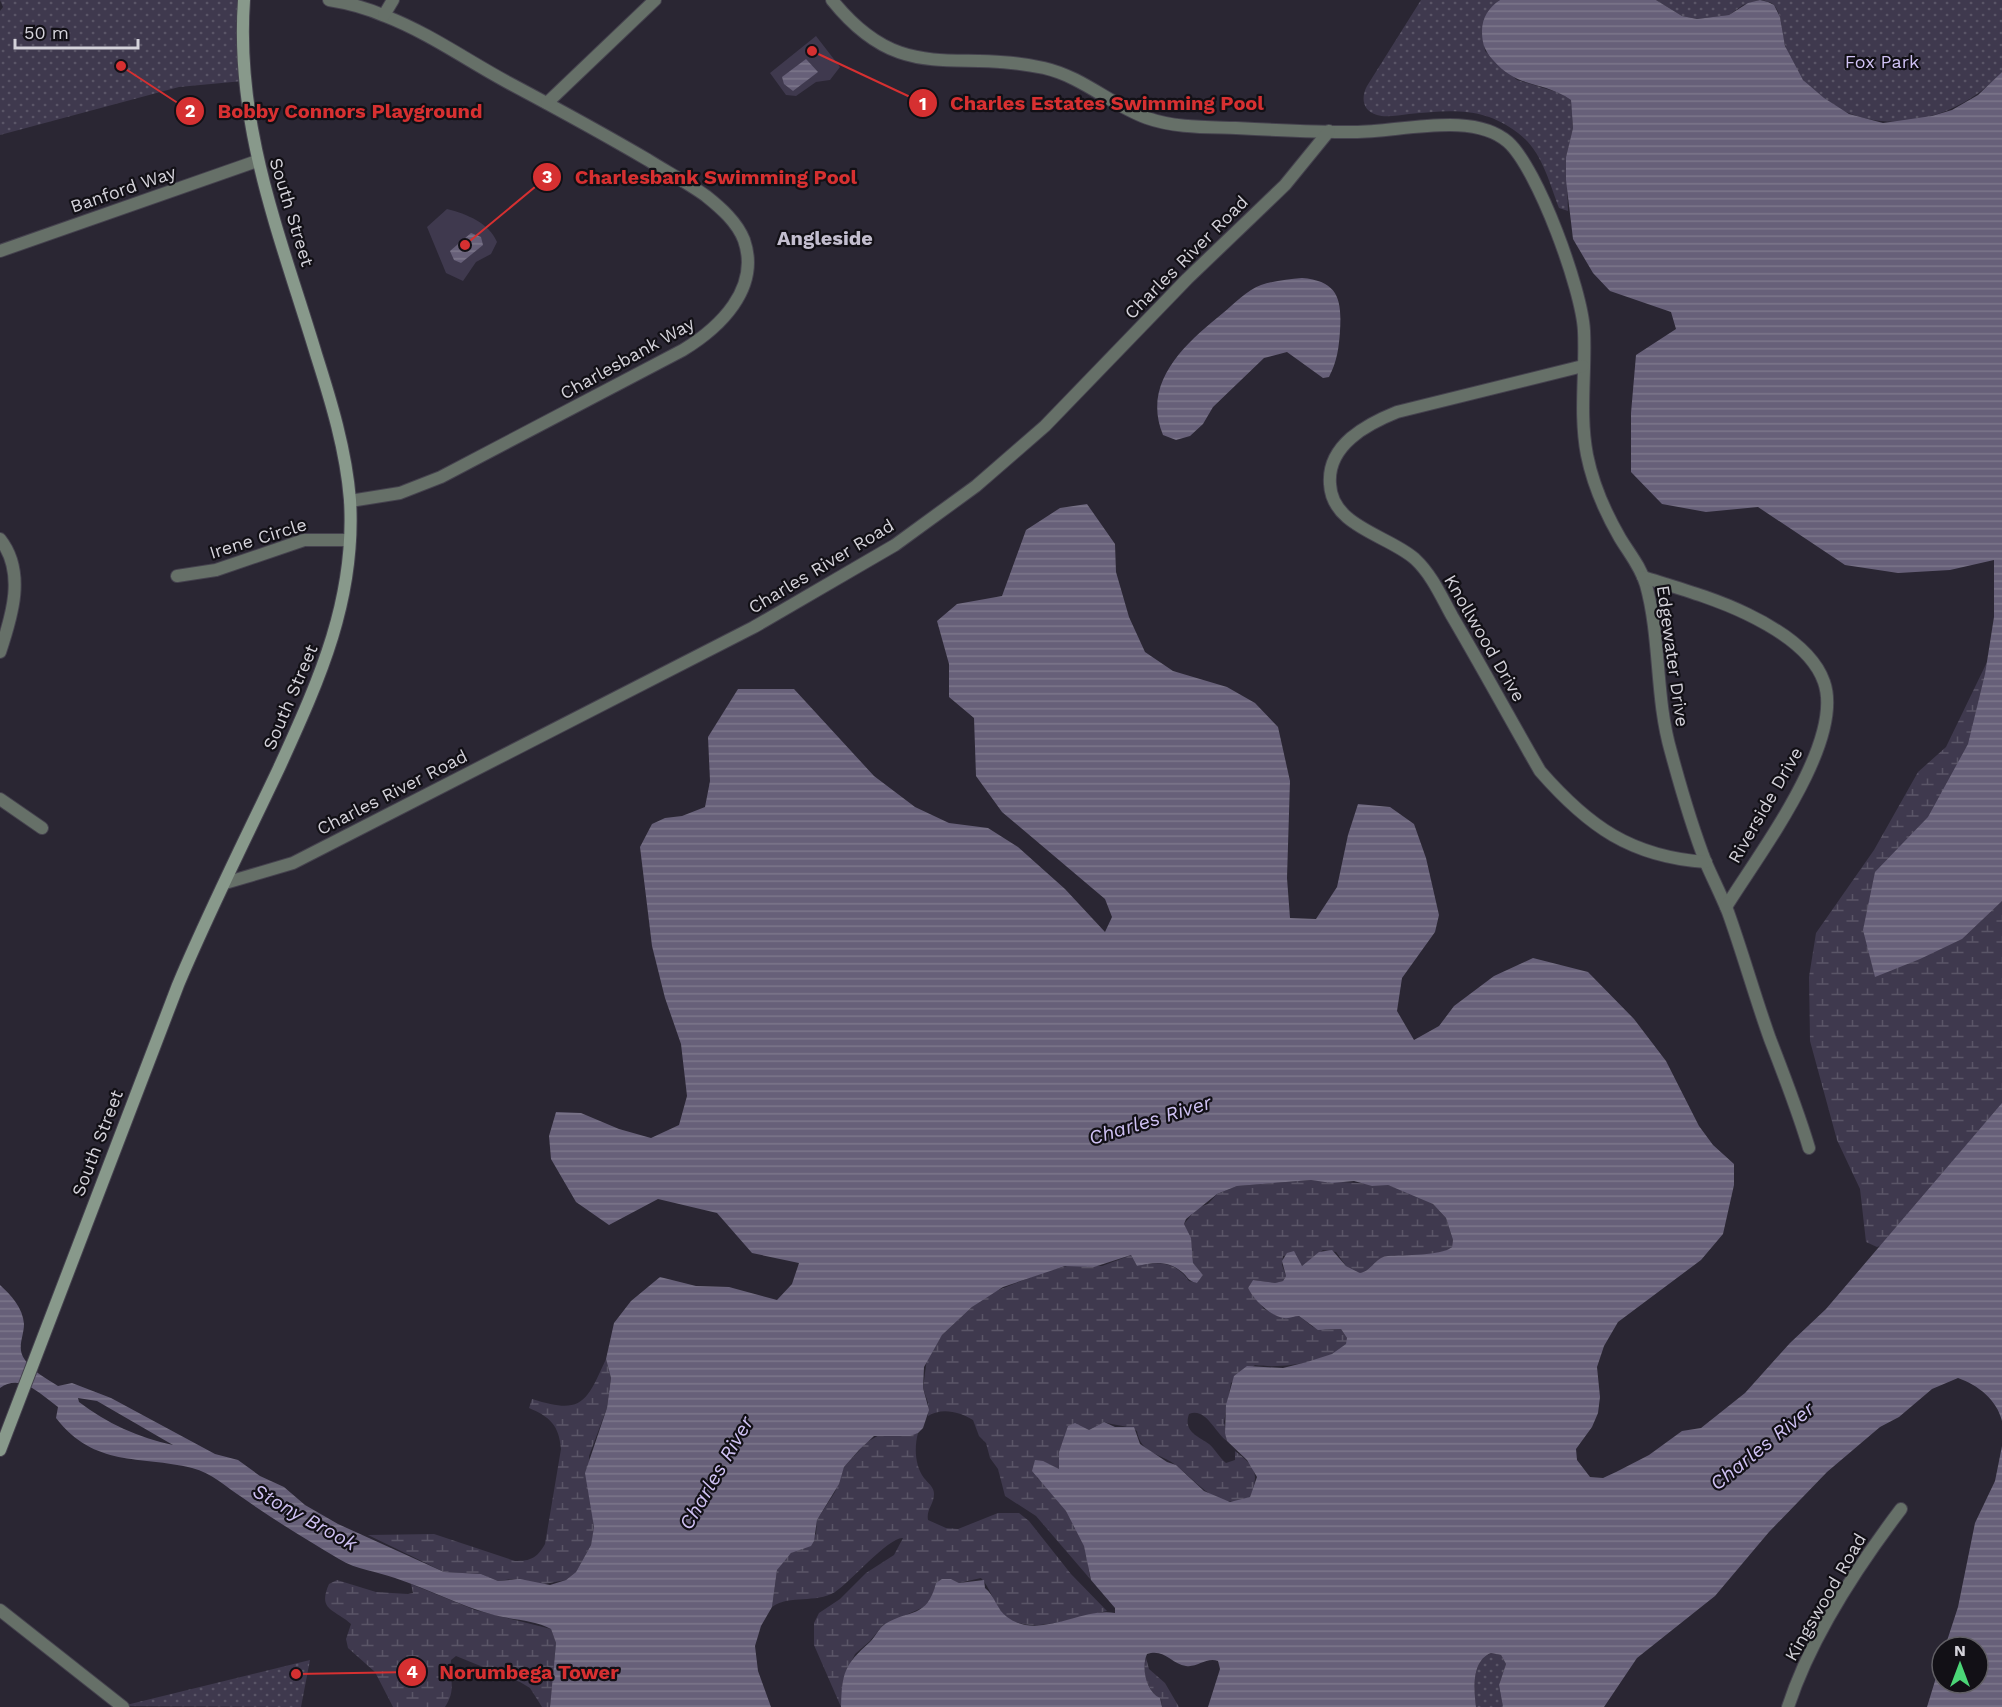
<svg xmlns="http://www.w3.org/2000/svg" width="2002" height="1707" font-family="'Work Sans',sans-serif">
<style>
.grass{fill:#3f394e}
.wetland{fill:url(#wetland-marsh)}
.park{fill:url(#park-dots)}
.water{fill:url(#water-rules);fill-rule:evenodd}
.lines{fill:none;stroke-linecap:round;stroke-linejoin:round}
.minor-casing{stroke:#45424e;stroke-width:14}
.secondary-casing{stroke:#45424e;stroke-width:14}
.minor{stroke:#667068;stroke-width:12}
.secondary{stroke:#88998b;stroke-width:12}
.labels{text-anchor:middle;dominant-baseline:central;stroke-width:4.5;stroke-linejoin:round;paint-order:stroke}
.park-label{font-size:18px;fill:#d0c2f4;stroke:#121016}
.street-label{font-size:18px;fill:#d4d2da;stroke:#121016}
.neighbourhood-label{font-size:20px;font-weight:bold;fill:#c3becf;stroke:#121016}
.water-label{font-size:20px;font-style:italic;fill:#cfc1f3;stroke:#121016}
.leader{fill:none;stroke:#d63031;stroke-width:2}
.callout-dot{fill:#d63031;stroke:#121016;stroke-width:2}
.mark-label{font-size:18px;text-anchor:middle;font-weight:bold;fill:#fff}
.callout-label{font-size:20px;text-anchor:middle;font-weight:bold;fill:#d63031;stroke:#121016;stroke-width:4.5;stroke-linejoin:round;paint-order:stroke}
</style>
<defs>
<pattern id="wetland-marsh" width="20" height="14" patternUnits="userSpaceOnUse" patternTransform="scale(1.5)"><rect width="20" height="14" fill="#3f394e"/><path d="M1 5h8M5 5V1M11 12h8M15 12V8" fill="none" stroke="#5a5567"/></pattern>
<pattern id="park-dots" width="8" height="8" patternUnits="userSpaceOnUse" patternTransform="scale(1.5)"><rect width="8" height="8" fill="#3f394e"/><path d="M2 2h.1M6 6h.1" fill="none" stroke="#5a5567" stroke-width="1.8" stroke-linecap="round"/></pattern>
<pattern id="water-rules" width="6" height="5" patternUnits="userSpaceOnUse" patternTransform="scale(1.5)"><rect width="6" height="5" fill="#676079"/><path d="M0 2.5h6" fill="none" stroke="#7c768b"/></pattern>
</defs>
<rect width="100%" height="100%" fill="#2a2633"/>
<g class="grass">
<path d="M 816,36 L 840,67 L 830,80 L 816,82 L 796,96 L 786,95 L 770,73 Z"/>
<path d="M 447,209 C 467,214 489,223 497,242 L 491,254 L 476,262 L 463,281 L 446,273 L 427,227 Z"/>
</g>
<g class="wetland">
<path d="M 2002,631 L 2002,1120 L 1885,1244 L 1877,1247 L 1866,1242 L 1860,1189 L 1837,1140 L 1810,1041 L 1809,977 L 1816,933 L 1874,850 L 1918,772 L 1946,747 Z"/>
<path d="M 1311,1180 L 1388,1185 L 1417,1195 L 1433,1204 L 1446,1218 L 1453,1240 L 1452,1247 C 1442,1257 1403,1255 1388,1256 C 1376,1256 1372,1271 1360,1273 L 1346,1266 L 1336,1252 L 1323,1250 L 1302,1266 L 1299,1265 L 1296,1254 L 1283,1256 L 1282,1265 L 1286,1276 L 1283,1281 L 1275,1283 L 1253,1280 L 1248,1288 L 1264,1309 L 1278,1316 L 1299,1316 L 1313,1327 L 1325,1330 L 1341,1329 L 1347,1338 L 1347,1344 C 1328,1363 1280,1369 1255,1365 L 1231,1383 L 1224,1422 L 1227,1441 C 1215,1433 1206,1407 1189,1414 C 1183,1432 1198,1436 1209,1444 C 1215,1449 1219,1457 1226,1463 L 1235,1460 L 1235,1451 C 1255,1466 1260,1473 1250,1497 C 1220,1513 1198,1483 1177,1466 C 1163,1454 1140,1454 1137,1431 C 1127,1425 1116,1426 1104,1422 L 1089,1430 L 1083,1428 L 1062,1444 L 1059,1452 L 1059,1470 L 1049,1464 L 1037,1478 C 1057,1491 1083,1532 1087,1556 C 1089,1564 1088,1572 1091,1580 L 1036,1516 L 1005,1496 L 998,1469 L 990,1458 L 986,1443 L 979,1436 L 973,1420 C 960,1412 942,1407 928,1416 L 928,1403 L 923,1388 L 927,1358 L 942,1335 L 972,1307 L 991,1293 L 1044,1272 L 1071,1265 L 1102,1266 L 1131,1255 L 1137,1266 C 1158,1261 1175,1261 1189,1281 L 1197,1283 L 1203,1275 L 1193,1264 L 1192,1248 L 1184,1224 L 1197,1208 L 1208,1204 L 1217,1194 L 1237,1186 Z"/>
<path d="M 606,1359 L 611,1378 L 607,1408 L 589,1456 L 594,1528 L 591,1545 L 576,1572 L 566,1580 L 539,1585 L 512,1579 L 498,1581 L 481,1574 L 444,1572 L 368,1535 L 434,1534 L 515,1561 C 531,1561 537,1558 545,1544 L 561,1449 C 559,1425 550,1417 529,1408 L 532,1399 C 582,1415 586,1403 606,1359 Z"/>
<path d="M 918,1433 C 914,1448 915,1466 924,1478 C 928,1483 934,1487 934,1494 C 934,1504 926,1510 928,1520 L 946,1528 L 958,1529 L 998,1513 L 1019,1513 L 1029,1521 L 1071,1574 L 1107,1611 C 1080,1616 1030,1636 1006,1617 C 995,1607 990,1587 981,1578 L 959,1583 L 951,1579 L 936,1583 L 932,1597 L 924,1607 L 883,1625 L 870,1641 L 855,1654 L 844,1677 L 841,1707 L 814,1645 L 814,1623 L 819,1613 L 840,1599 L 866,1573 L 894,1555 L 903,1538 C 890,1536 850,1582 835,1592 C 815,1604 791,1594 772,1607 L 777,1570 L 786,1557 L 816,1534 L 817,1520 L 835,1492 L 844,1467 L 867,1442 L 881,1434 L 901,1436 Z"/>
<path d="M 337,1580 L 376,1592 L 408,1594 L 413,1593 L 411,1584 L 475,1610 L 551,1629 L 556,1643 L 550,1707 L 542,1707 L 530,1688 L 520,1682 L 456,1656 L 451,1660 C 449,1680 457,1689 445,1707 L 393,1707 L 375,1672 L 348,1648 L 346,1639 L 351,1624 C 335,1609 317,1611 329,1584 Z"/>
<path d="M 1146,1658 L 1149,1669 L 1165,1683 L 1179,1707 L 1162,1707 L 1161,1699 C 1148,1693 1141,1670 1146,1658 Z"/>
</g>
<g class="park">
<path d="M 0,0 L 244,0 L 243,81 L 179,87 L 0,135 L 0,11 L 3,7 Z"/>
<path d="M 1421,0 L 1500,0 C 1480,14 1483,30 1485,51 L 1517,80 L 1560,93 L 1571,100 L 1573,128 L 1566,157 L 1568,211 L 1559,208 C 1549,182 1542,151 1518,133 C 1484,106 1449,110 1409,114 C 1399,115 1386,118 1377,115 C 1362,111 1361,97 1367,86 Z"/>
<path d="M 1656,0 L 1760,0 L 1743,5 L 1729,15 L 1697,19 L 1682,16 Z"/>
<path d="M 1761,0 L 2002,0 L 2002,72 C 1950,129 1858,143 1804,81 C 1796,71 1788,56 1785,44 C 1781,32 1783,16 1774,5 C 1771,2 1766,1 1761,0 Z"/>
<path d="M 1491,1653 L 1501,1655 L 1506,1664 L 1499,1685 L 1503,1707 L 1476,1707 C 1474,1690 1471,1661 1491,1653 Z"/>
<path d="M 310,1660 L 301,1707 L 122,1706 Z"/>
</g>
<g class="water">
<path d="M 1500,0 L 1656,0 L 1682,16 L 1697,19 L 1729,15 L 1748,3 L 1760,0 L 1768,2 L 1774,5 L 1780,17 L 1785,46 L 1803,80 L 1824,98 L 1849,114 L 1883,123 L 1932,116 L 1952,110 L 1978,95 L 2002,72 L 2002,901 L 1962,939 L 1920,959 L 1875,977 L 1863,930 L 1875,872 L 1928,817 L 1968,744 L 1985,674 L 1994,617 L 1994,560 L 1950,570 L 1898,573 L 1845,565 L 1758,507 L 1706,512 L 1662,504 L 1631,472 L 1631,413 L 1636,355 L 1676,329 L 1671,312 L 1610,291 L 1593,273 L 1573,239 L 1566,180 L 1566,157 L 1573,128 L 1571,100 C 1543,80 1519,90 1493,60 C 1485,51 1482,44 1482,31 C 1482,18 1489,7 1500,0 Z"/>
<path d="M 806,59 L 818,72 L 793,91 L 784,84 L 782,77 Z"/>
<path d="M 471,233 L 481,237 L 483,245 L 461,263 L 454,260 L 450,251 Z"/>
<path d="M 1302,278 C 1338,281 1342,299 1340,331 C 1339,347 1337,362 1329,377 L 1323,378 L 1287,352 L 1264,358 L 1213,407 L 1203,424 L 1190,436 L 1176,440 L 1163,435 C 1141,382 1186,343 1223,313 C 1234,304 1247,290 1261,285 C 1274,281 1288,279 1302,278 Z"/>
<path d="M 1087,504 L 1115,544 L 1116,572 L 1129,617 L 1145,652 L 1173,671 L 1227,687 L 1255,703 L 1278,727 L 1290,781 L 1287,878 L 1290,918 L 1316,919 L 1337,887 L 1348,835 L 1358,804 L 1390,807 L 1414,824 L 1426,858 L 1439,915 L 1435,932 L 1402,978 L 1397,1011 L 1414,1040 L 1439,1026 L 1454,1006 L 1494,976 L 1533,958 L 1588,972 L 1634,1019 L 1666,1061 L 1699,1126 L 1713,1145 L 1734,1164 L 1734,1185 L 1723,1234 L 1701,1260 L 1618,1322 L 1604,1346 L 1597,1367 L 1600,1397 L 1598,1413 L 1592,1427 L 1576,1449 L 1577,1460 L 1590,1477 L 1603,1478 L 1616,1472 L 1649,1455 L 1682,1431 L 1701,1428 L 1745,1393 L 1790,1343 L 1826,1309 L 2002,1103 L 2002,1421 C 1997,1400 1978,1385 1958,1378 L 1932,1389 L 1899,1417 L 1880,1427 L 1827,1472 L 1769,1532 L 1715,1596 L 1637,1658 L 1604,1707 L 1503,1707 L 1499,1685 L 1506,1664 L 1501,1655 L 1491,1653 C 1471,1661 1474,1690 1476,1707 L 1208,1707 L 1220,1669 L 1218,1661 C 1206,1657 1197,1668 1186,1666 C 1172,1664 1164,1648 1147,1654 C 1141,1667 1146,1692 1160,1698 L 1162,1707 L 841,1707 C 842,1673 844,1665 870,1642 C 875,1637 879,1628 885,1624 C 909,1609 927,1619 936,1583 L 942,1579 L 951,1579 L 959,1583 L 984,1580 L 985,1588 C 995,1596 997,1610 1007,1617 C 1039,1641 1081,1607 1115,1613 L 1115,1608 L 1091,1580 L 1084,1546 L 1066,1511 L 1032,1471 L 1035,1460 L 1043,1461 L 1059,1469 L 1059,1452 L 1068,1426 L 1075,1423 L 1089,1430 L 1104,1422 L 1115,1427 L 1134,1427 L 1140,1444 L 1167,1462 L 1176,1465 L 1204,1491 L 1230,1502 L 1250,1497 L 1257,1477 L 1247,1460 L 1227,1441 L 1225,1433 L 1226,1405 L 1234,1376 L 1247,1366 L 1283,1368 L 1307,1362 L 1332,1354 L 1346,1344 L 1347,1338 L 1341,1329 L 1318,1330 L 1299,1316 C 1294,1316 1290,1319 1284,1318 C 1270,1316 1254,1300 1248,1288 L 1253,1280 L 1275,1283 L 1283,1281 L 1286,1276 L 1282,1261 L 1287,1253 L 1294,1251 L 1302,1266 L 1319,1252 L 1332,1250 L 1346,1266 L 1360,1273 C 1372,1271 1376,1256 1388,1256 C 1403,1255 1442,1256 1452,1247 L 1453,1240 L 1446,1218 L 1433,1204 L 1388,1185 L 1372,1186 L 1354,1181 L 1332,1183 L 1311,1180 L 1237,1186 L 1217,1194 L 1186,1219 L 1184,1224 L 1191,1238 L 1193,1263 L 1203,1275 L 1197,1283 C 1188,1281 1188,1277 1182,1272 C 1168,1260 1153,1262 1137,1266 L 1131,1255 L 1094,1267 L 1065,1266 L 1003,1287 L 972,1307 L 942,1335 L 924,1367 L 923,1388 L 929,1410 L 923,1428 L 918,1433 L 910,1436 L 874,1436 L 859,1450 L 844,1467 L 839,1484 L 817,1520 L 814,1541 L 811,1546 L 791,1553 L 777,1570 L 772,1607 L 761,1626 L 755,1646 L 758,1671 L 771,1707 L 550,1707 L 556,1643 L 551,1629 C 535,1620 512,1620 494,1615 C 460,1606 429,1589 395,1578 C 376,1571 357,1570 339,1559 C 307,1540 274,1520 243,1498 C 226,1487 212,1473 192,1468 C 139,1455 95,1468 56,1418 L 58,1407 C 40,1394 21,1373 0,1388 L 0,1285 C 11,1295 23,1308 24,1324 C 24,1337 16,1348 25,1360 C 32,1371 47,1379 58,1386 L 72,1383 L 111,1398 L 215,1454 L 238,1460 L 260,1476 L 284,1487 L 305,1505 L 338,1524 L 444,1572 L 481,1574 L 498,1581 L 520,1579 L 550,1585 L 566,1580 L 576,1572 L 591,1545 L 594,1527 L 585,1473 L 607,1408 L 611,1378 L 606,1359 L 614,1323 L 631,1301 L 660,1277 L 696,1286 L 729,1287 L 777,1300 L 792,1284 L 799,1263 L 752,1253 L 717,1213 L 658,1199 L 609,1225 L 576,1202 L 551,1159 L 549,1136 L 556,1112 L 581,1113 L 619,1129 L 651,1138 L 679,1125 L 687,1096 L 681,1044 L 665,998 L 652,946 L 640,847 L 652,824 L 665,818 L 682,816 L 705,807 L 710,781 L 708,737 L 738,689 L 794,689 L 874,776 L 915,807 L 949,823 L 988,828 L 1018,847 L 1065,889 L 1105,932 L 1112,917 L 1105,899 L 1002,812 L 976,776 L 974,718 L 949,697 L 949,664 L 937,621 L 957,604 L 1002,596 L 1026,530 L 1060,508 ZM 78,1398 L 97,1401 L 173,1445 C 139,1438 106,1423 79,1402 Z"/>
<path d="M 2002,1446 L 2002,1707 L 1927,1707 L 1942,1658 L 1942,1683 L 1978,1683 L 1978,1647 L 1945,1647 L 1958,1607 L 1975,1523 L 1995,1481 Z"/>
</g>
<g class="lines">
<defs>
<g id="minor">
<path d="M 329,0 C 348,3 367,8 385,16 C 429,33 468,61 509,83 C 556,108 602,133 648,160 C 667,172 688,183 706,196 C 721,208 737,222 744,240 C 761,289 719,328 683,350 L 441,477 L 400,493 L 350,501"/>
<path d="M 832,0 C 902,87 954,48 1044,68 C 1083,77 1111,105 1147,118 C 1175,128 1207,127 1236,128 C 1274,130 1313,132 1352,132 C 1397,133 1472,110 1508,142 C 1538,169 1582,290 1584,331 C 1586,373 1579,413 1587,455 C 1593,485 1605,512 1620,538 C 1629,553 1641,567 1646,585 C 1661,639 1655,697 1671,752 C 1681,789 1692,827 1706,863 C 1713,879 1721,895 1728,912 C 1743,954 1755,997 1770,1039 C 1784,1075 1798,1111 1809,1148"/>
<path d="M 384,15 L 393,0"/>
<path d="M 547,103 L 655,0"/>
<path d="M 0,251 L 257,161"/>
<path d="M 1583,366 L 1397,412 C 1367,424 1327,445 1330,484 C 1332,527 1388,535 1415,559 C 1432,575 1441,596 1452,616 C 1482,667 1510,719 1540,771 C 1588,826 1631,857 1706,862"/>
<path d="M 0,539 C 26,572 12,616 0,652"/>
<path d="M 177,576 L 216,570 L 304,540 L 350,540"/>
<path d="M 1643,577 C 1678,588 1714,598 1747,614 C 1776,628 1813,650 1824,682 C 1845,742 1758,855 1726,907"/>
<path d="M 0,799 L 42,828"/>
<path d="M 225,883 L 293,863 L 754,627 L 895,545 L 976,486 L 1045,426 L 1187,279 L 1285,185 L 1329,131"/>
<path d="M 0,1610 L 123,1707"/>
<path d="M 1788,1707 C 1811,1636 1857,1567 1901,1509"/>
</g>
<path id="secondary" d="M 0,1450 L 178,985 C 209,911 245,840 279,768 C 319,680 356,600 350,500 C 346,450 331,401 316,354 C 280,235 235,126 244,0"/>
</defs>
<use href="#minor" class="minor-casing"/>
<use href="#secondary" class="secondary-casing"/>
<use href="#minor" class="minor"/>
<use href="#secondary" class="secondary"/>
</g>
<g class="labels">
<g class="park-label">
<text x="1882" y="61">Fox Park</text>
</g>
<g class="street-label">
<text transform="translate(123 189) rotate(-19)">Banford Way</text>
<text transform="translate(292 212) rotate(73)">South Street</text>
<text transform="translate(1186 257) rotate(-45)">Charles River Road</text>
<text transform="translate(627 358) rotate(-29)">Charlesbank Way</text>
<text transform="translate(258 538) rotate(-17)">Irene Circle</text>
<text transform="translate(821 566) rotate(-31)">Charles River Road</text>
<text transform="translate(1485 638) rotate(60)">Knollwood Drive</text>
<text transform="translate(1673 656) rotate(82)">Edgewater Drive</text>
<text transform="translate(290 697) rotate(-67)">South Street</text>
<text transform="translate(392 792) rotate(-27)">Charles River Road</text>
<text transform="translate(1765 805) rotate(-60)">Riverside Drive</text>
<text transform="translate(97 1143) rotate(-69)">South Street</text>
<text transform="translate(1825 1597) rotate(-60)">Kingswood Road</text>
</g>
<g class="neighbourhood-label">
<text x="825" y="238">Angleside</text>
</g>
<g class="water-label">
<text transform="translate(1150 1120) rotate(-17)">Charles River</text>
<text transform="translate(1762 1446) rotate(-39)">Charles River</text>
<text transform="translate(716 1473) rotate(-60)">Charles River</text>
<text transform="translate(305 1517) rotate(29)">Stony Brook</text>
</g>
</g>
<path class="leader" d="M812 51L923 103M121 66L190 111M465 245L547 177M296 1674L412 1672"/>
<g class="callout-dot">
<circle cx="812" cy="51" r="6"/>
<circle cx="121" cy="66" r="6"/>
<circle cx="465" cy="245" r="6"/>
<circle cx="296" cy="1674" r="6"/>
<circle cx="923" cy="103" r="15"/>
<circle cx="190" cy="111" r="15"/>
<circle cx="547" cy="177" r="15"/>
<circle cx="412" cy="1672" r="15"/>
</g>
<g class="mark-label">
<text x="923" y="110">1</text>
<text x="190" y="117">2</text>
<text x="547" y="183">3</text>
<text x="412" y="1678">4</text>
</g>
<g class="callout-label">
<text x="1107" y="110">Charles Estates Swimming Pool</text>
<text x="350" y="118">Bobby Connors Playground</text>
<text x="716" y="184">Charlesbank Swimming Pool</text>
<text x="529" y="1679">Norumbega Tower</text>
</g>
<g transform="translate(1960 1665)"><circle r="28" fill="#121016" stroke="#605e64" stroke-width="1.5"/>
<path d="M0-4.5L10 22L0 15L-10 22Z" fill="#4bd677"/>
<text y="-9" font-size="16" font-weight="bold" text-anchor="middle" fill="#d4d2da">N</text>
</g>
<path d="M15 39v9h123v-9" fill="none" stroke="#d4d2da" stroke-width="3"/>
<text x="24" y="39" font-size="18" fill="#d4d2da" stroke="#121016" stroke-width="4.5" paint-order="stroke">50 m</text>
</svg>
